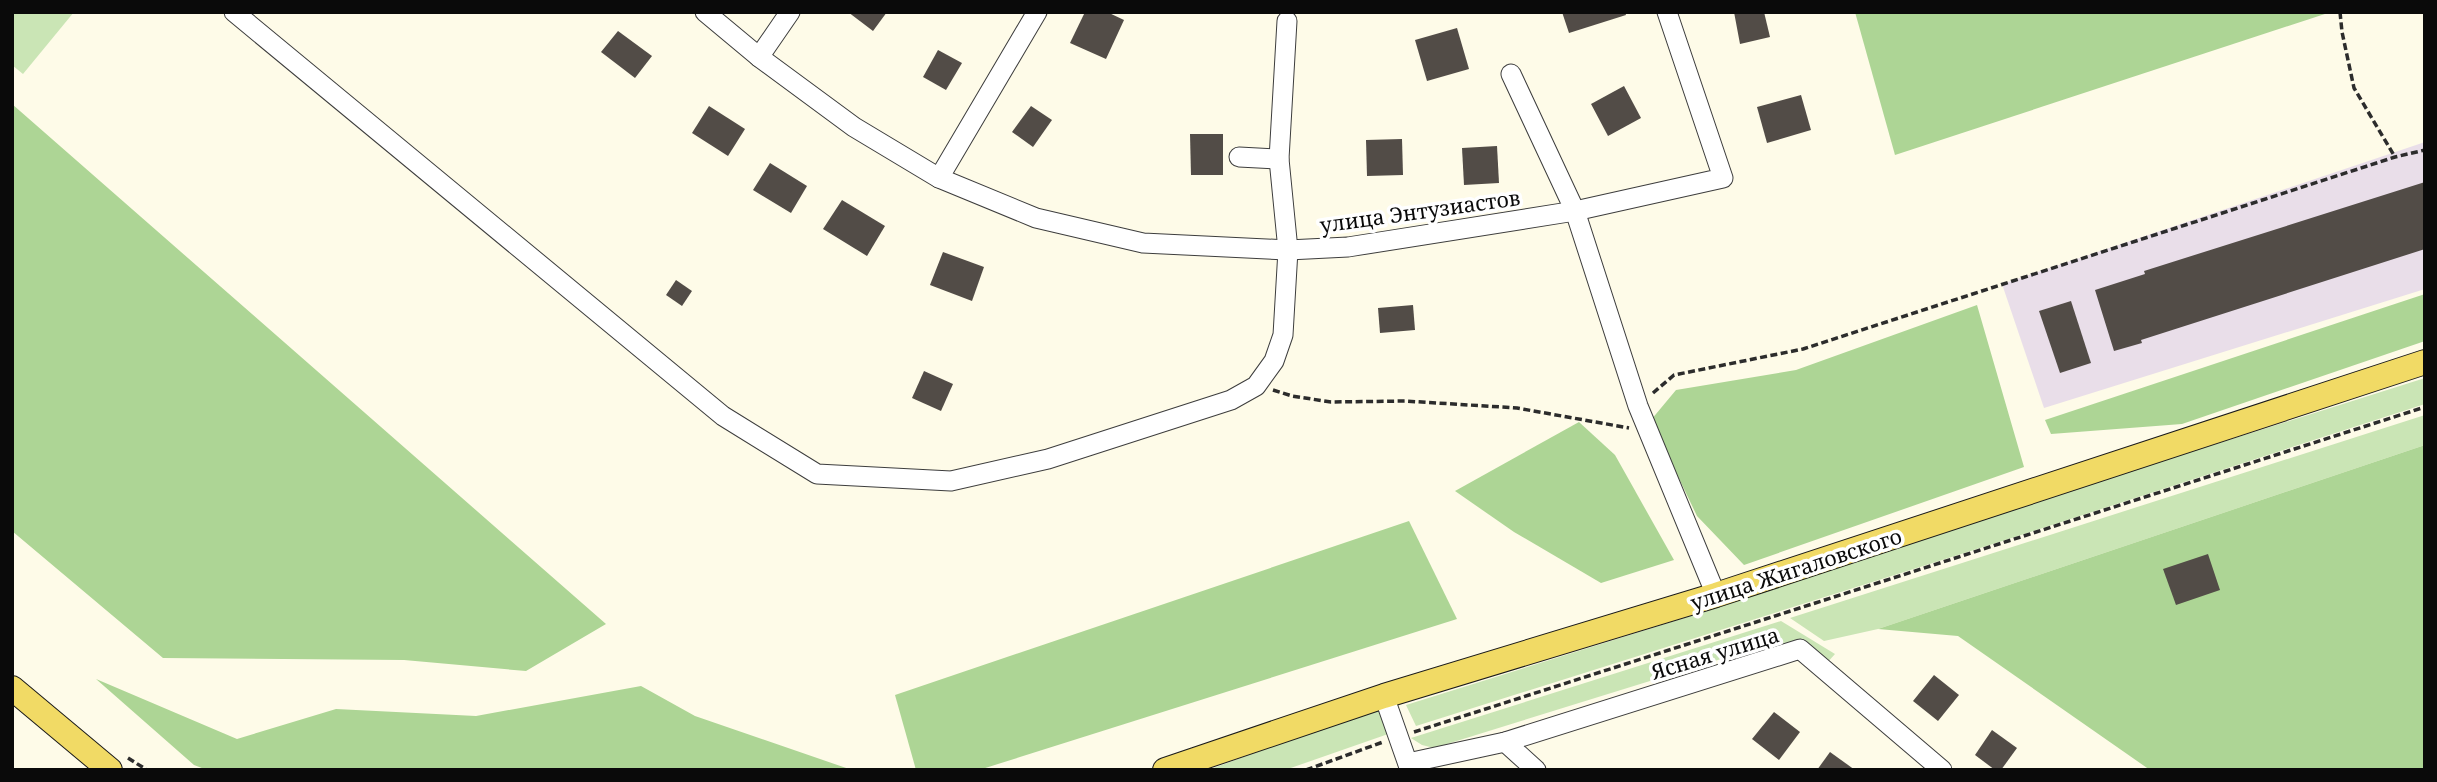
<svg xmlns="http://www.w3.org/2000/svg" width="2437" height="782" font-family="'Noto Serif',serif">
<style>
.industrial{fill:#e9dee9}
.green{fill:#cae5b5}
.forest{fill:#add595}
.building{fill:#524c47}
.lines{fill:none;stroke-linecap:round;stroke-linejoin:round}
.minor-casing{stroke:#3d3d3d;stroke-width:21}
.major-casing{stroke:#1b1b1b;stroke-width:26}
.path{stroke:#2c2c2c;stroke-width:3.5;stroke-dasharray:7 3.5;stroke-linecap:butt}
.minor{stroke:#fff;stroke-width:19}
.major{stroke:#f1da65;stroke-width:24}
.labels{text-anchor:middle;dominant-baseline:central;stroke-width:7;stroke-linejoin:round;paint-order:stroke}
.street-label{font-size:21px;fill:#0a0a0a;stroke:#fff}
</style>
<rect width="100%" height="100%" fill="#fefbe8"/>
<path class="industrial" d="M 2425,142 L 2425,289 L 2044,408 L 2002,284 Z"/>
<g class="green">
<path d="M 12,12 L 74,12 L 23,74 L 12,65 Z"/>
<path d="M 2425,378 L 2425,404 L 2015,537 L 1416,726 L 1406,705 L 1713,609 L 2080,487 Z"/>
<path d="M 2425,415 L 2425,445 L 1878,629 L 1824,641 L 1790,618 Z"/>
<path d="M 1781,621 L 1835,654 L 1826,664 C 1799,642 1798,639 1763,646 L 1434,748 L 1422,745 L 1411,738 Z"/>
<path d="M 1374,709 L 1384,712 L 1391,733 L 1285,770 L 1208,770 Z"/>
</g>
<g class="forest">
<path d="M 1855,12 L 2331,12 L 1895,155 Z"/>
<path d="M 12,104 L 606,624 L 526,671 L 404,660 L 163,658 L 12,531 Z"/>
<path d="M 2425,294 L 2425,341 L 2182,424 L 2051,434 L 2045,420 Z"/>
<path d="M 1977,305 L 2024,467 L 1744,565 L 1697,516 L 1651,420 L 1676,390 L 1796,370 Z"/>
<path d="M 1579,422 L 1615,455 L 1674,560 L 1601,583 L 1514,532 L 1455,491 Z"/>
<path d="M 2425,445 L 2425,770 L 2150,770 L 1958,636 L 1878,629 Z"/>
<path d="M 1409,521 L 1457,619 L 979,770 L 916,770 L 895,695 Z"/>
<path d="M 96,679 L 237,739 L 336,709 L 476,716 L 641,686 L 695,716 L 852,770 L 207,770 L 194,765 Z"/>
</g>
<g class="building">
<path d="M 848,12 L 887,12 L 873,31 Z"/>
<path d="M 1085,12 L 1107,12 L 1124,20 L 1106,59 L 1070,43 Z"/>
<path d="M 1562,12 L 1625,12 L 1626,15 L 1569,33 Z"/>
<path d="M 1734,12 L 1764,12 L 1770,37 L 1740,44 Z"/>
<path d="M 1457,28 L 1469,69 L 1427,81 L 1415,40 Z"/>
<path d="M 618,31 L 652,56 L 635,78 L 601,52 Z"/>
<path d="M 938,50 L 962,63 L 946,90 L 923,77 Z"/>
<path d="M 1624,86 L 1641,118 L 1608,136 L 1591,104 Z"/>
<path d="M 1801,95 L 1811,130 L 1767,143 L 1757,107 Z"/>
<path d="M 709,106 L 745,129 L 728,156 L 692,133 Z"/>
<path d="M 1031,106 L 1052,120 L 1033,147 L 1012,132 Z"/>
<path d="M 1190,134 L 1223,134 L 1223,175 L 1191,175 Z"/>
<path d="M 1402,139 L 1403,175 L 1367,176 L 1366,140 Z"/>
<path d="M 1497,146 L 1499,183 L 1464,185 L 1462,148 Z"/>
<path d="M 770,163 L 807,186 L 791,213 L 753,190 Z"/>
<path d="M 2425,182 L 2425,249 L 2141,340 L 2142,343 L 2114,351 L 2095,290 L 2145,274 L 2144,271 Z"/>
<path d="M 842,200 L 885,226 L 867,256 L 823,229 Z"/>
<path d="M 943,252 L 984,267 L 972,301 L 930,285 Z"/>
<path d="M 676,280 L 692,291 L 682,306 L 666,295 Z"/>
<path d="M 2071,301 L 2091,363 L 2060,373 L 2039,311 Z"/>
<path d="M 1413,305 L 1415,330 L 1380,333 L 1378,308 Z"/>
<path d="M 924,371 L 953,384 L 941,411 L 912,398 Z"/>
<path d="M 2208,554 L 2220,590 L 2176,605 L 2163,569 Z"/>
<path d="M 1934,675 L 1959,695 L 1938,721 L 1913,701 Z"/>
<path d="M 1774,712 L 1800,732 L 1779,760 L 1752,739 Z"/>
<path d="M 1992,730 L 2017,748 L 2001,770 L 1995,770 L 1975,755 Z"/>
<path d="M 1830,752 L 1855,770 L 1817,770 Z"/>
</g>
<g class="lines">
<defs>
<g id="minor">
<path d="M 234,12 L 723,416 L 817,474 L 951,481 L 1048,459 L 1231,400 L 1256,386 L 1274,361 L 1283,335 L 1288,250 L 1279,159 L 1287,21"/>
<path d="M 705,12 L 759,57 L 854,127 L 939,178 L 1036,218 L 1143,243 L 1288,250 L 1348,247 L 1575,211 L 1723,178 L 1667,12"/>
<path d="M 759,57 L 790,12"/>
<path d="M 1511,74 L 1575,211 L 1638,406 L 1716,595"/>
<path d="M 1239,157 L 1279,159"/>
<path d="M 939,178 L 1037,12"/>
<path d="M 1384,696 L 1410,770"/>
<path d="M 1505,742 L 1536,770"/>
<path d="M 1408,763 L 1505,742 L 1800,649 L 1942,770"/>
</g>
<g id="major">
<path d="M 12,688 L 110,770"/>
<path d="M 1165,770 L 1384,696 L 1716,595 L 2425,362"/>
</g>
</defs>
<use href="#minor" class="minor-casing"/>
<use href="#major" class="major-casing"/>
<g class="path">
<path d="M 2340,12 L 2342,32 L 2354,88 L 2395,157"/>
<path d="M 1273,390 L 1292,396 L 1331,402 L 1405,401 L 1517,408 L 1629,428"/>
<path d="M 1653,393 L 1674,375 L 1803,349 L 2395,157 L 2425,150"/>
<path d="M 1414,732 L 2425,407"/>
<path d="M 128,758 L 147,770"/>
<path d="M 1306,770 L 1383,742"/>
</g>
<use href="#minor" class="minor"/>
<use href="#major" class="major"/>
</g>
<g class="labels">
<g class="street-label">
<text transform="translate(1420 211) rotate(-8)">улица Энтузиастов</text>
<text transform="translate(1796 569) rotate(-18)">улица Жигаловского</text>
<text transform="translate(1715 653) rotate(-17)">Ясная улица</text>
</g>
</g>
<rect width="2437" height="782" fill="none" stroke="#0a0a0a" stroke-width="28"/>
</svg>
